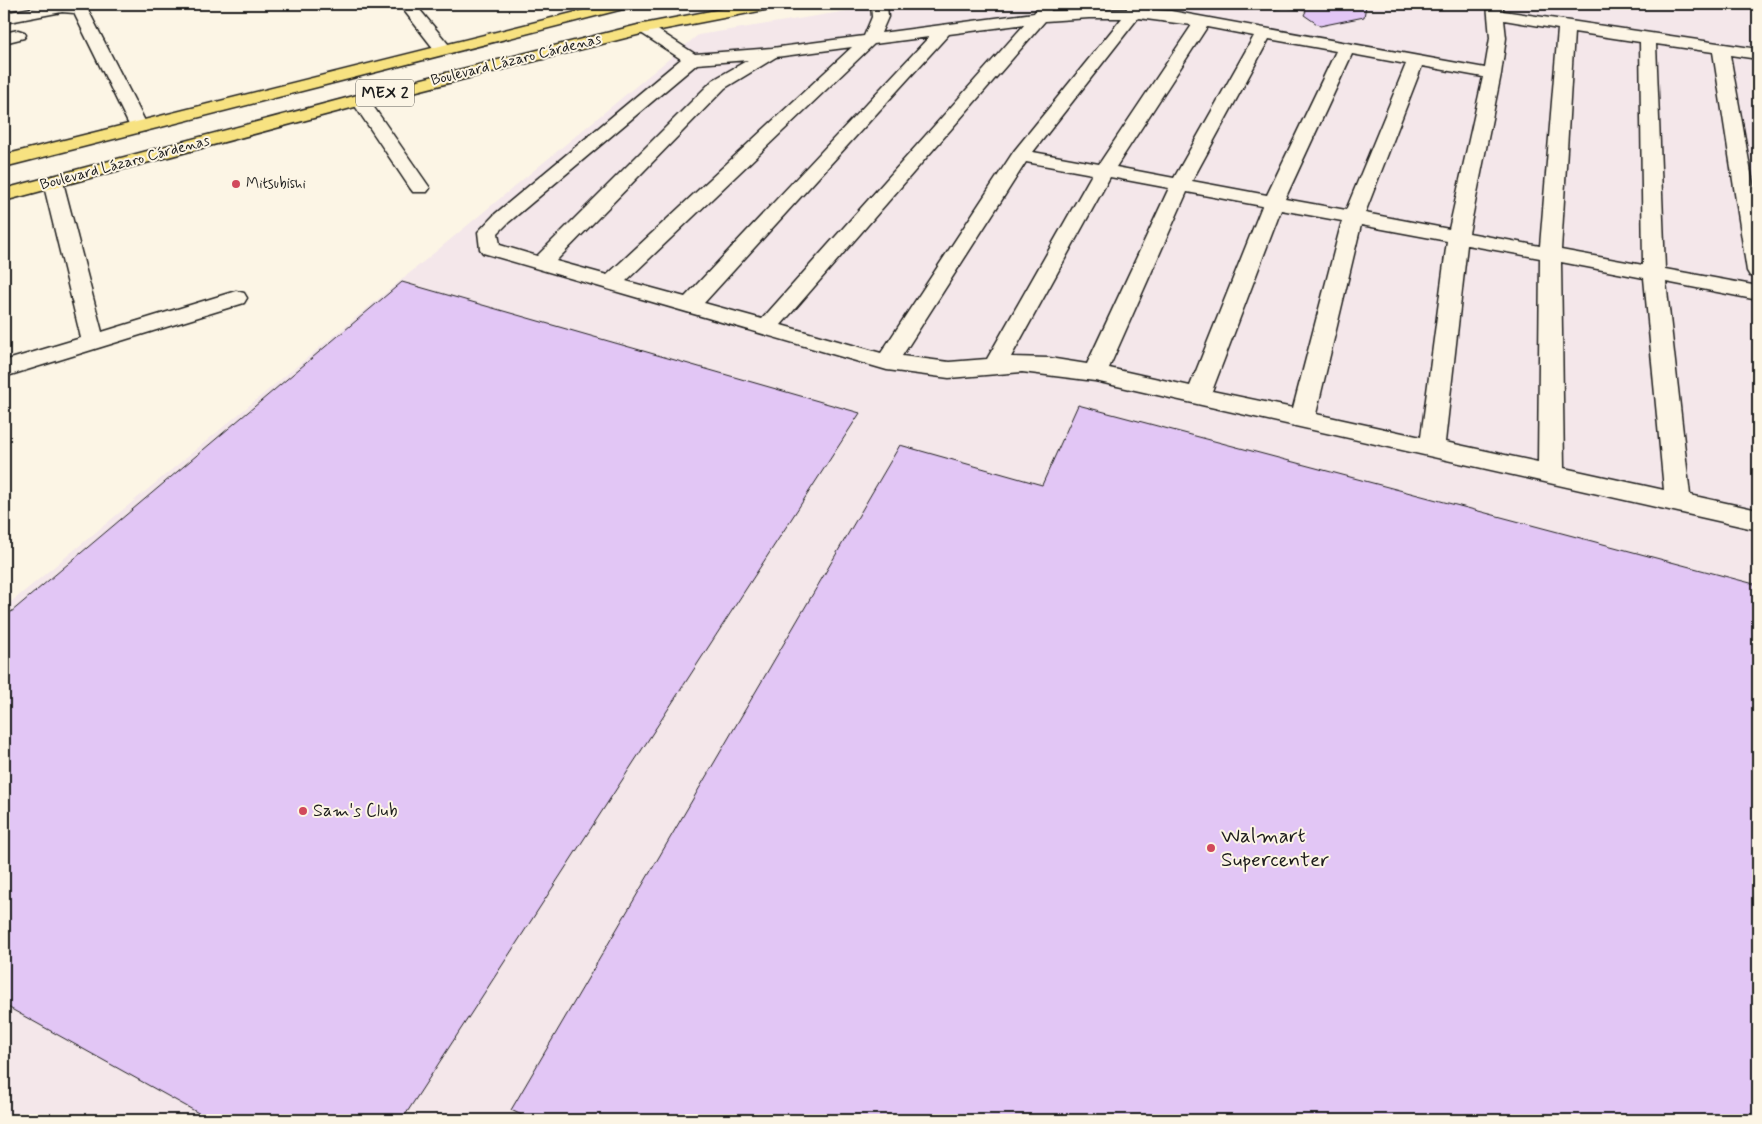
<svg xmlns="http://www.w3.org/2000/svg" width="1762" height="1124" font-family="Mynerve,sans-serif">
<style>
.built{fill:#f4e7ea}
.building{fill:#e2c6f5;stroke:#1c1c1c}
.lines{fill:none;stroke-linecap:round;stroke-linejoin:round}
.minor-casing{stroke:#1c1c1c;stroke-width:3}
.highway-casing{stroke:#1c1c1c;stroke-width:3}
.minor{fill:#fcf5e5;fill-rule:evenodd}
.highway{fill:#f7e281;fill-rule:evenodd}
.poi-dot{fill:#d1495b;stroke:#fcf5e5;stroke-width:2}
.labels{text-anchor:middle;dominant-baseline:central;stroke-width:4;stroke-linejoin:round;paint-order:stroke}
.far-street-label{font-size:15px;fill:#1c1c1c;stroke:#fcf5e5}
.far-poi-label{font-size:15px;fill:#1c1c1c;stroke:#fcf5e5;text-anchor:start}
.shield{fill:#fcf5e5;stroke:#5f5d58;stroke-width:1}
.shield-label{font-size:16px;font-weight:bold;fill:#1c1c1c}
.poi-label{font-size:18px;fill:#1c1c1c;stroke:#fcf5e5;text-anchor:start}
.near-poi-label{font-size:21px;fill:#1c1c1c;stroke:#fcf5e5;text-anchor:start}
</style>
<rect width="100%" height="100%" fill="#fcf5e5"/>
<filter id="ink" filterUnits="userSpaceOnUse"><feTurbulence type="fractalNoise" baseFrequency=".02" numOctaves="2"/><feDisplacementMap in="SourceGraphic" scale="10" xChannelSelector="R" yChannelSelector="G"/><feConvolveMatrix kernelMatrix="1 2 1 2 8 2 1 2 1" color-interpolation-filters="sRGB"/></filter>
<g filter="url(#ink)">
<path class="built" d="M 890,4 L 1758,4 L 1758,1120 L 4,1120 L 4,608 L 698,35 Z"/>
<g class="building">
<path d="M 1267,4 L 1376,4 L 1366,6 L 1364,17 L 1320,26 L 1304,15 L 1306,11 L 1285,7 L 1275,9 Z"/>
<path d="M 402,282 L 860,413 L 402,1120 L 211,1120 L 4,1005 L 4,618 Z"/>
<path d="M 1078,405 L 1758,585 L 1758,1120 L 532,1120 L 511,1110 L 900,445 L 1042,485 Z"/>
</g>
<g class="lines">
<defs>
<g id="minor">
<path d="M 54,4 L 86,6 L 148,127 L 145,131 L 133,131 L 130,127 L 74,13 L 62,12 L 4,23 L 4,13 Z"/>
<path d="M 399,4 L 415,4 L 449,45 L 451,49 L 449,53 L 437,53 Z"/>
<path d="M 871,4 L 887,4 L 888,17 L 881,33 L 1034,13 L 1038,7 L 1050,7 L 1051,11 L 1127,9 L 1127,4 L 1143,4 L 1142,9 L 1171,11 L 1485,68 L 1490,38 L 1487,4 L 1503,4 L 1503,11 L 1758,49 L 1758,59 L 1730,55 L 1758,212 L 1758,277 L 1750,276 L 1747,271 L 1713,52 L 1656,44 L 1665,269 L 1758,286 L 1758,300 L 1666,282 L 1690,495 L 1758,510 L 1758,530 L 1095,381 L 1022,372 L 949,378 L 887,370 L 483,253 L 480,249 L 478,232 L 495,214 L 681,59 L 638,31 L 636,28 L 638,25 L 650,25 L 695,54 L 772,48 L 864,36 L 872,17 ZM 1089,18 L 1122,18 L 1014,151 L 881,353 L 781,325 L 1045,21 ZM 1138,18 L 1192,25 L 1099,164 L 1033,152 ZM 1504,20 L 1558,29 L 1540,246 L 1469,233 L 1501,74 L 1506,38 ZM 1025,24 L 762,319 L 704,303 L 949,34 ZM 1207,27 L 1254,36 L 1174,178 L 1116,167 ZM 1574,32 L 1640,42 L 1643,265 L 1561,250 ZM 929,37 L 685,297 L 626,281 L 874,44 ZM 1269,39 L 1336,51 L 1267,195 L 1192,181 ZM 852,47 L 607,275 L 556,261 L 725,88 L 776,57 ZM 1352,54 L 1406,64 L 1346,210 L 1285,199 ZM 748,60 L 713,80 L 537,256 L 500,245 L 498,233 L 509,222 L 697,64 ZM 1422,66 L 1483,77 L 1449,229 L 1365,213 ZM 1026,162 L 1092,174 L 987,359 L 949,362 L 902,356 ZM 1110,177 L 1169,188 L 1087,364 L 1049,358 L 1011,357 ZM 1187,192 L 1262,206 L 1190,386 L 1109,368 ZM 1281,210 L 1342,221 L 1293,408 L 1212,391 ZM 1361,225 L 1447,241 L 1421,437 L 1316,414 ZM 1467,245 L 1540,258 L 1538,462 L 1445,442 ZM 1561,262 L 1644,278 L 1664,490 L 1564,468 Z"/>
<path d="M 18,30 L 24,32 L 26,35 L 24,38 L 4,43 L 4,33 Z"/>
<path d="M 360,95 L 366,96 L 430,188 L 427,192 L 413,192 L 410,188 L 351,100 L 354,96 Z"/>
<path d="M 53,176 L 60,178 L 63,182 L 102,332 L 236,291 L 244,293 L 247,298 L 244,303 L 4,377 L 4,361 L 81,338 L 43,182 L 46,178 Z"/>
</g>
<g id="highway">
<path d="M 608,4 L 634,4 L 631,7 L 4,167 L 4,155 Z"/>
<path d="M 747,4 L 778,4 L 770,9 L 645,33 L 366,104 L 4,201 L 4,189 L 354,96 L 638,25 Z"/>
</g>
</defs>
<use href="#minor" class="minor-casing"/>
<use href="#highway" class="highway-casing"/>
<use href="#minor" class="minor"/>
<use href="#highway" class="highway"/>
</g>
</g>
<g class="poi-dot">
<circle cx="236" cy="184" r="5"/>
<circle cx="303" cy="811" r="5"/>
<circle cx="1211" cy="848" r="5"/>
</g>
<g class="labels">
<g class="far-street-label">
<text transform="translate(516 60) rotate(-14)">Boulevard Lázaro Cárdenas</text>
<text transform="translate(125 163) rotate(-15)">Boulevard Lázaro Cárdenas</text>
</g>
<g class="far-poi-label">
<text x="246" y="184">Mitsubishi</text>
</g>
<rect class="shield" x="356" y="79.5" width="58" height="27" rx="4"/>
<g class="shield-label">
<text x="385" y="93">MEX 2</text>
</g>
<g class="poi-label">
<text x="313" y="811">Sam's Club</text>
</g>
<g class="near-poi-label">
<text x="1221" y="836">Walmart<tspan x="1221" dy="24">Supercenter</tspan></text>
</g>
</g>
<rect width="1762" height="1124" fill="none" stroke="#fcf5e5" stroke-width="20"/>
<rect x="10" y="10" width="1742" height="1104" fill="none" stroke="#1c1c1c" stroke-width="2" filter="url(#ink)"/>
</svg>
